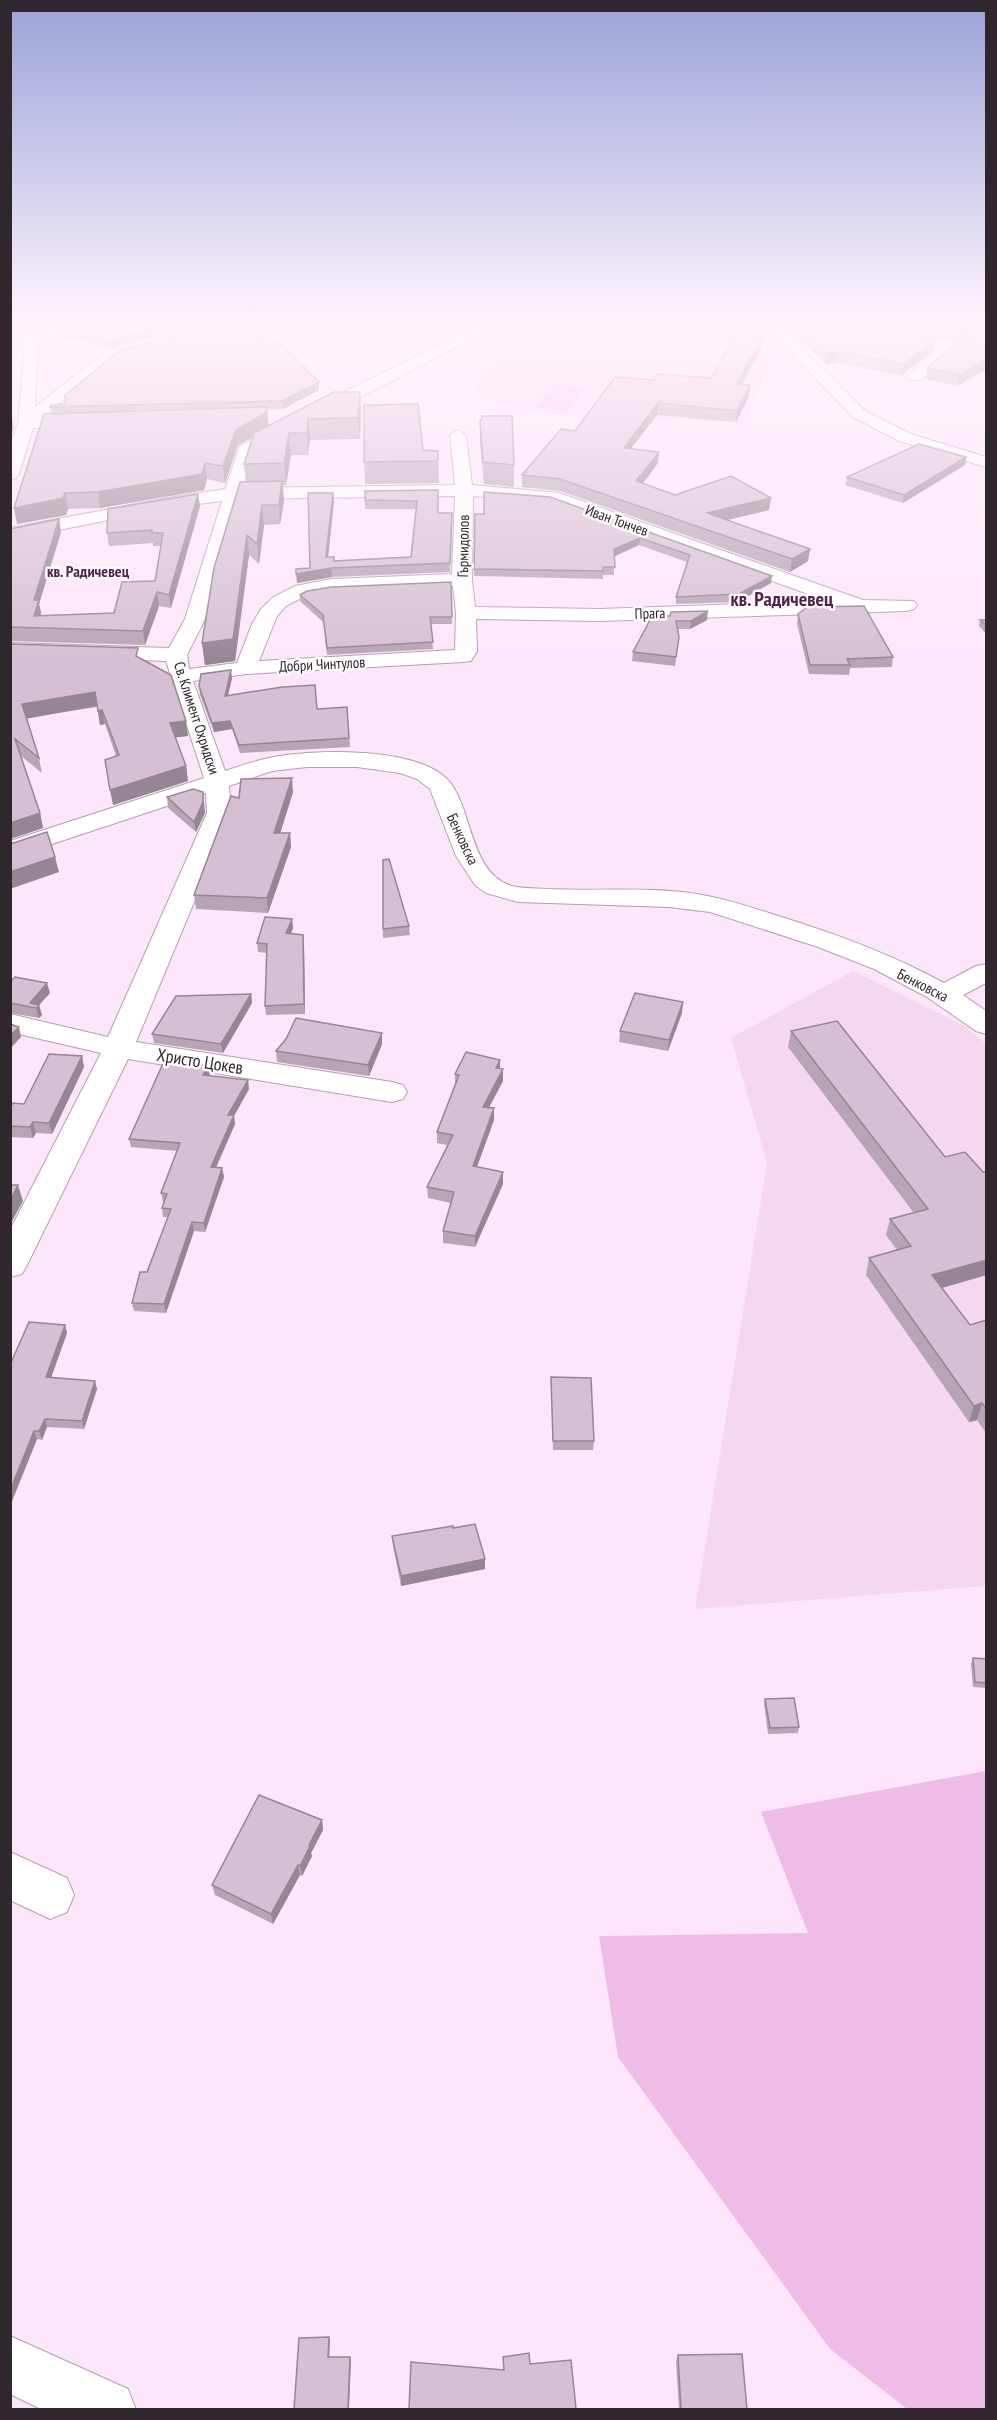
<svg xmlns="http://www.w3.org/2000/svg" width="997" height="2420" font-family="'PT Sans Narrow',sans-serif">
<style>
.built{fill:#f5d7ef}
.green{fill:#efbce7}
.lines{fill:none;stroke-linecap:round;stroke-linejoin:round}
.minor-casing{stroke:#b49eb0;stroke-width:2}
.minor{fill:#fff;fill-rule:evenodd}
.wall{fill:#b8a4b5}
.shaded-wall{fill:#968693}
.building{fill:#d6bfd2;stroke:#968693;stroke-width:1.5}
.labels{text-anchor:middle;dominant-baseline:central;stroke-width:5;stroke-linejoin:round;paint-order:stroke}
.far-street-label{font-size:15px;fill:#30272e;stroke:#fcfcfc}
.far-neighbourhood-label{font-size:16px;font-weight:bold;fill:#531f4d;stroke:#fcfcfc}
.street-label{font-size:18px;fill:#30272e;stroke:#fcfcfc}
.far-district-label{font-size:20px;font-weight:bold;fill:#531f4d;stroke:#fcfcfc}
</style>
<rect width="100%" height="100%" fill="#fee6fa"/>
<g class="built">
<path d="M 595,324 L 764,324 L 771,331 L 773,338 L 786,348 L 778,356 L 741,424 L 671,418 L 668,423 L 650,422 L 648,423 L 540,413 L 489,400 L 476,392 L 474,385 L 511,345 L 522,340 L 555,337 L 568,330 L 589,332 Z"/>
<path d="M 853,971 L 963,1025 L 986,1044 L 986,1586 L 695,1609 L 767,1163 L 731,1038 Z"/>
</g>
<g class="green">
<path d="M 554,384 L 587,387 L 568,411 L 535,408 Z"/>
<path d="M 986,1771 L 986,2409 L 907,2409 L 830,2349 L 618,2057 L 599,1936 L 808,1933 L 761,1812 Z"/>
</g>
<g class="lines">
<defs>
<g id="minor">
<path d="M 62,324 L 83,324 L 38,344 L 35,407 L 105,352 L 204,324 L 228,324 L 226,327 L 115,358 L 43,417 L 88,416 L 94,418 L 96,421 L 94,424 L 33,428 L 19,474 L 16,478 L 10,479 L 10,445 L 18,423 L 25,346 L 22,342 L 24,339 Z"/>
<path d="M 481,324 L 500,324 L 254,453 L 243,488 L 455,485 L 450,435 L 458,430 L 466,435 L 472,485 L 559,493 L 863,600 L 914,601 L 917,605 L 914,609 L 907,611 L 600,621 L 476,619 L 477,651 L 471,661 L 463,662 L 246,674 L 193,681 L 225,771 C 240,766 254,761 269,758 C 312,749 416,746 448,780 C 473,808 469,873 512,886 C 523,889 537,888 548,889 C 589,891 630,888 670,891 C 706,893 738,903 772,914 C 831,932 889,953 944,983 L 976,966 L 986,964 L 986,983 L 963,995 L 986,1011 L 986,1034 L 976,1031 L 927,997 L 874,969 L 818,947 L 710,912 L 669,907 L 518,902 L 486,893 L 475,885 L 456,856 L 430,789 L 417,779 L 400,773 L 357,767 L 307,767 L 272,771 L 229,786 L 231,813 L 136,1042 L 392,1082 L 403,1085 L 407,1092 L 403,1099 L 392,1102 L 128,1059 L 27,1265 L 22,1274 L 10,1277 L 10,1230 L 101,1053 L 10,1032 L 10,1014 L 108,1037 L 207,813 L 206,793 L 10,858 L 10,841 L 204,778 L 166,661 L 10,655 L 10,643 L 169,648 L 185,619 L 222,501 L 167,508 L 10,540 L 10,528 L 167,498 L 225,489 L 240,446 L 273,427 ZM 455,496 L 452,574 L 332,579 L 295,586 L 272,598 L 261,609 L 252,624 L 237,663 L 189,669 L 187,655 L 205,619 L 240,499 ZM 473,496 L 550,502 L 828,601 L 600,609 L 475,607 L 472,580 ZM 453,586 L 456,613 L 455,650 L 259,661 L 277,616 L 286,606 L 307,595 L 332,591 Z"/>
<path d="M 763,324 L 778,324 L 865,411 L 911,434 L 986,457 L 986,467 L 899,441 L 853,417 Z"/>
<path d="M 866,324 L 889,324 L 941,340 L 955,340 L 986,331 L 986,340 L 955,349 L 920,380 L 908,380 L 906,377 L 908,374 L 939,349 L 868,327 Z"/>
<path d="M 10,1852 L 67,1878 L 74,1895 L 67,1912 L 50,1919 L 10,1900 Z"/>
<path d="M 10,2336 L 128,2389 L 136,2410 L 43,2410 L 10,2394 Z"/>
</g>
</defs>
<use href="#minor" class="minor-casing"/>
<use href="#minor" class="minor"/>
</g>
<g class="wall">
<path d="M 10,324 L 55,324 L 33,333 L 10,329 Z"/>
<path d="M 69,324 L 195,324 L 108,349 L 97,347 L 96,344 L 59,337 L 57,329 Z"/>
<path d="M 672,324 L 769,324 L 769,333 L 742,384 L 749,396 L 736,422 L 657,415 L 631,448 L 658,463 L 643,484 L 675,495 L 771,498 L 769,510 L 727,520 L 810,549 L 808,561 L 790,572 L 560,491 L 522,487 L 522,475 L 575,431 L 654,380 L 711,378 L 734,338 L 671,332 Z"/>
<path d="M 782,324 L 886,324 L 936,339 L 934,350 L 902,375 L 837,363 L 826,364 Z"/>
<path d="M 898,324 L 987,324 L 987,329 L 955,338 L 941,338 Z"/>
<path d="M 243,331 L 319,390 L 283,409 L 267,410 L 268,426 L 334,392 L 361,412 L 360,439 L 310,440 L 308,455 L 291,455 L 286,485 L 283,485 L 284,501 L 280,524 L 264,525 L 259,564 L 249,555 L 235,661 L 205,665 L 202,643 L 246,482 L 244,464 L 252,437 L 238,445 L 225,483 L 207,479 L 204,490 L 100,508 L 68,509 L 66,515 L 17,524 L 52,414 L 50,407 L 65,404 Z"/>
<path d="M 987,332 L 987,369 L 957,386 L 925,379 L 927,368 Z"/>
<path d="M 480,422 L 514,465 L 514,487 L 484,484 L 480,443 Z"/>
<path d="M 423,450 L 438,451 L 439,483 L 365,484 L 364,462 Z"/>
<path d="M 966,457 L 965,465 L 903,503 L 845,485 L 847,477 Z"/>
<path d="M 438,490 L 438,513 L 452,521 L 450,572 L 332,577 L 297,583 L 310,568 L 333,493 L 334,501 L 328,557 L 334,561 L 411,557 L 416,509 L 365,509 L 365,491 Z"/>
<path d="M 198,494 L 200,506 L 171,608 L 159,606 L 145,645 L 10,641 L 10,529 L 59,519 L 61,532 L 39,604 L 41,613 L 41,615 L 114,613 L 155,581 L 161,546 L 153,546 L 153,543 L 109,546 L 107,533 Z"/>
<path d="M 550,497 L 771,583 L 738,602 L 676,604 L 676,597 L 687,562 L 639,545 L 614,556 L 614,575 L 603,575 L 603,579 L 474,576 L 475,514 L 484,514 Z"/>
<path d="M 451,582 L 452,624 L 430,624 L 433,649 L 327,655 L 323,622 L 300,601 L 300,595 Z"/>
<path d="M 798,614 L 893,657 L 892,667 L 850,668 L 849,675 L 809,674 L 797,624 Z"/>
<path d="M 649,616 L 707,620 L 690,629 L 678,629 L 679,637 L 675,666 L 632,661 L 633,652 L 649,621 Z"/>
<path d="M 980,620 L 987,620 L 987,635 L 979,626 Z"/>
<path d="M 10,644 L 140,658 L 186,721 L 188,736 L 175,737 L 186,766 L 188,781 L 113,805 L 116,756 L 105,724 L 100,725 L 97,707 L 26,718 L 39,758 L 42,773 L 21,756 L 40,813 L 43,828 L 10,839 Z"/>
<path d="M 232,678 L 228,695 L 317,709 L 347,707 L 350,747 L 240,753 L 232,729 L 214,732 L 200,695 L 199,686 Z"/>
<path d="M 293,792 L 280,833 L 290,833 L 291,847 L 268,913 L 196,909 L 194,895 L 239,798 Z"/>
<path d="M 167,797 L 204,802 L 205,813 L 196,832 L 168,808 Z"/>
<path d="M 292,919 L 293,928 L 291,934 L 304,944 L 305,1014 L 266,1015 L 265,1006 L 267,953 L 258,952 L 257,943 Z"/>
<path d="M 409,926 L 410,935 L 383,938 L 383,929 Z"/>
<path d="M 10,982 L 50,993 L 39,1005 L 42,1015 L 39,1018 L 10,1013 Z"/>
<path d="M 251,994 L 252,1003 L 223,1053 L 154,1043 L 152,1034 Z"/>
<path d="M 682,1013 L 668,1051 L 619,1042 L 620,1031 Z"/>
<path d="M 791,1031 L 945,1157 L 942,1288 L 970,1325 L 987,1320 L 987,1434 L 977,1420 L 969,1422 L 866,1275 L 869,1258 L 897,1250 L 886,1235 L 890,1219 L 914,1213 L 788,1047 Z"/>
<path d="M 382,1044 L 369,1076 L 277,1062 L 276,1051 Z"/>
<path d="M 82,1056 L 84,1067 L 52,1134 L 36,1133 L 33,1138 L 10,1137 L 10,1108 L 24,1104 Z"/>
<path d="M 209,1066 L 210,1075 L 209,1076 L 249,1089 L 234,1116 L 235,1124 L 216,1168 L 222,1168 L 224,1177 L 205,1232 L 194,1231 L 166,1313 L 134,1311 L 132,1303 L 147,1272 L 168,1217 L 163,1217 L 162,1208 L 164,1202 L 163,1202 L 161,1193 L 177,1151 L 131,1147 L 129,1139 Z"/>
<path d="M 500,1069 L 503,1081 L 489,1108 L 494,1120 L 477,1167 L 503,1184 L 475,1247 L 443,1243 L 443,1231 L 451,1203 L 428,1198 L 427,1187 L 447,1145 L 437,1143 L 437,1132 L 455,1085 L 455,1074 Z"/>
<path d="M 65,1325 L 67,1333 L 51,1378 L 97,1389 L 84,1429 L 47,1427 L 42,1440 L 37,1439 L 10,1506 Z"/>
<path d="M 551,1377 L 594,1441 L 593,1450 L 553,1450 Z"/>
<path d="M 453,1528 L 485,1559 L 485,1569 L 401,1586 L 393,1546 L 392,1536 Z"/>
<path d="M 973,1658 L 987,1659 L 987,1688 L 973,1687 L 971,1664 Z"/>
<path d="M 765,1699 L 799,1727 L 798,1733 L 768,1734 L 764,1704 Z"/>
<path d="M 322,1820 L 323,1830 L 311,1853 L 312,1856 L 302,1876 L 300,1875 L 273,1924 L 215,1895 L 212,1885 Z"/>
<path d="M 678,2355 L 747,2409 L 679,2409 L 676,2362 Z"/>
</g>
<g class="shaded-wall">
<path d="M 34,324 L 55,324 L 33,333 L 32,325 Z"/>
<path d="M 166,324 L 195,324 L 108,349 L 107,341 Z"/>
<path d="M 238,324 L 263,324 L 230,335 L 229,327 Z"/>
<path d="M 769,324 L 769,333 L 736,395 L 737,384 Z"/>
<path d="M 969,324 L 987,324 L 987,329 L 955,338 L 957,327 Z"/>
<path d="M 936,339 L 934,350 L 902,375 L 904,364 Z"/>
<path d="M 839,352 L 837,363 L 826,364 L 827,353 Z"/>
<path d="M 987,359 L 987,369 L 957,386 L 959,375 Z"/>
<path d="M 319,382 L 319,390 L 283,409 L 282,401 Z"/>
<path d="M 750,385 L 749,396 L 736,422 L 737,411 Z"/>
<path d="M 360,392 L 361,412 L 360,439 L 358,418 Z"/>
<path d="M 658,403 L 657,415 L 623,459 L 624,448 Z"/>
<path d="M 267,412 L 269,428 L 238,445 L 225,483 L 223,466 L 236,430 Z"/>
<path d="M 12,416 L 14,428 L 10,437 L 10,419 Z"/>
<path d="M 308,419 L 310,440 L 308,455 L 307,433 Z"/>
<path d="M 289,433 L 291,455 L 286,485 L 284,463 Z"/>
<path d="M 659,452 L 658,463 L 635,493 L 636,481 Z"/>
<path d="M 966,457 L 965,465 L 903,503 L 904,495 Z"/>
<path d="M 205,463 L 207,479 L 204,490 L 100,508 L 98,492 Z"/>
<path d="M 282,481 L 284,501 L 280,524 L 279,505 Z"/>
<path d="M 65,493 L 68,509 L 66,515 L 17,524 L 14,508 Z"/>
<path d="M 333,493 L 334,501 L 327,566 L 326,557 Z"/>
<path d="M 198,494 L 200,506 L 171,608 L 169,595 Z"/>
<path d="M 771,498 L 769,510 L 706,525 L 707,513 Z"/>
<path d="M 262,505 L 264,525 L 259,564 L 257,544 Z"/>
<path d="M 59,519 L 61,532 L 39,604 L 41,613 L 37,629 L 34,616 L 34,600 Z"/>
<path d="M 247,535 L 249,555 L 235,661 L 205,665 L 202,643 Z"/>
<path d="M 640,538 L 639,545 L 613,557 L 614,549 Z"/>
<path d="M 810,549 L 808,561 L 790,572 L 792,559 Z"/>
<path d="M 331,568 L 332,577 L 297,583 L 296,574 Z"/>
<path d="M 772,576 L 771,583 L 738,602 L 739,594 Z"/>
<path d="M 157,592 L 159,606 L 145,645 L 143,631 Z"/>
<path d="M 708,611 L 707,620 L 690,629 L 691,621 Z"/>
<path d="M 231,670 L 232,678 L 226,704 L 225,696 Z"/>
<path d="M 95,692 L 97,706 L 25,719 L 22,704 Z"/>
<path d="M 102,710 L 105,724 L 100,725 L 98,711 Z"/>
<path d="M 186,721 L 188,736 L 172,738 L 170,723 Z"/>
<path d="M 230,721 L 232,729 L 214,732 L 212,723 Z"/>
<path d="M 186,766 L 188,781 L 113,805 L 110,790 Z"/>
<path d="M 292,778 L 293,792 L 276,847 L 274,833 Z"/>
<path d="M 203,792 L 205,813 L 196,832 L 194,822 Z"/>
<path d="M 40,813 L 43,828 L 10,839 L 10,823 Z"/>
<path d="M 290,833 L 291,847 L 268,913 L 267,898 Z"/>
<path d="M 55,857 L 59,872 L 10,889 L 10,872 Z"/>
<path d="M 292,919 L 293,928 L 287,943 L 286,933 Z"/>
<path d="M 303,935 L 304,944 L 305,1014 L 304,1004 Z"/>
<path d="M 47,983 L 50,993 L 39,1005 L 42,1015 L 39,1018 L 36,1008 L 30,1003 Z"/>
<path d="M 251,994 L 252,1003 L 223,1053 L 221,1044 Z"/>
<path d="M 683,1002 L 682,1013 L 668,1051 L 669,1040 Z"/>
<path d="M 19,1027 L 21,1037 L 10,1049 L 10,1036 Z"/>
<path d="M 382,1033 L 382,1044 L 369,1076 L 368,1065 Z"/>
<path d="M 82,1056 L 84,1067 L 52,1134 L 49,1123 Z"/>
<path d="M 500,1060 L 500,1072 L 496,1068 Z"/>
<path d="M 209,1066 L 210,1075 L 205,1084 L 203,1075 Z"/>
<path d="M 503,1069 L 503,1081 L 483,1118 L 483,1107 Z"/>
<path d="M 248,1080 L 249,1089 L 234,1116 L 235,1124 L 212,1176 L 211,1167 L 228,1115 Z"/>
<path d="M 494,1108 L 494,1120 L 473,1177 L 473,1166 Z"/>
<path d="M 33,1122 L 36,1133 L 33,1138 L 30,1127 Z"/>
<path d="M 222,1168 L 224,1177 L 205,1232 L 204,1223 Z"/>
<path d="M 503,1172 L 503,1184 L 475,1247 L 475,1236 Z"/>
<path d="M 18,1185 L 23,1201 L 10,1225 L 10,1201 Z"/>
<path d="M 192,1222 L 194,1231 L 166,1313 L 164,1304 Z"/>
<path d="M 987,1260 L 987,1275 L 928,1292 L 932,1275 Z"/>
<path d="M 65,1325 L 67,1333 L 48,1386 L 46,1377 Z"/>
<path d="M 95,1381 L 97,1389 L 84,1429 L 82,1421 Z"/>
<path d="M 982,1403 L 977,1420 L 969,1422 L 974,1406 Z"/>
<path d="M 45,1419 L 47,1427 L 42,1440 L 39,1431 Z"/>
<path d="M 34,1431 L 37,1439 L 10,1506 L 10,1491 Z"/>
<path d="M 485,1559 L 485,1569 L 401,1586 L 401,1576 Z"/>
<path d="M 322,1820 L 323,1830 L 311,1853 L 312,1856 L 302,1876 L 300,1866 L 309,1845 Z"/>
<path d="M 298,1865 L 300,1875 L 273,1924 L 271,1914 Z"/>
<path d="M 329,2337 L 330,2341 L 329,2360 L 328,2357 Z"/>
<path d="M 350,2357 L 351,2360 L 349,2409 L 348,2409 Z"/>
</g>
<g class="building">
<path d="M 69,324 L 166,324 L 107,341 L 95,339 L 102,337 L 57,329 Z"/>
<path d="M 215,324 L 238,324 L 229,327 L 281,343 L 319,382 L 282,401 L 50,407 L 51,405 L 65,404 L 65,395 L 119,351 Z"/>
<path d="M 698,324 L 769,324 L 737,384 L 750,385 L 737,411 L 658,403 L 624,448 L 659,452 L 636,481 L 675,495 L 731,476 L 771,498 L 707,513 L 810,549 L 792,559 L 560,479 L 522,475 L 561,429 L 575,431 L 615,377 L 654,380 L 658,374 L 711,378 L 740,328 Z"/>
<path d="M 794,324 L 886,324 L 936,339 L 904,364 L 839,352 L 827,353 Z"/>
<path d="M 933,324 L 969,324 L 957,327 L 943,327 Z"/>
<path d="M 987,332 L 987,359 L 959,375 L 927,368 L 958,341 Z"/>
<path d="M 334,392 L 360,392 L 358,418 L 308,419 L 307,433 L 289,433 L 284,463 L 244,464 L 254,433 Z"/>
<path d="M 418,404 L 423,450 L 438,451 L 438,461 L 364,462 L 364,405 Z"/>
<path d="M 267,407 L 267,412 L 236,430 L 223,466 L 205,463 L 202,474 L 98,492 L 65,493 L 63,498 L 14,508 L 44,414 Z"/>
<path d="M 482,416 L 512,416 L 514,465 L 483,462 L 480,422 Z"/>
<path d="M 919,444 L 966,457 L 904,495 L 847,477 Z"/>
<path d="M 282,481 L 279,505 L 262,505 L 257,544 L 247,535 L 233,639 L 202,643 L 214,568 L 240,482 Z"/>
<path d="M 438,490 L 438,513 L 452,513 L 450,563 L 331,568 L 296,574 L 296,569 L 310,568 L 308,493 L 333,493 L 326,557 L 334,557 L 334,561 L 411,557 L 417,501 L 365,500 L 365,491 Z"/>
<path d="M 484,492 L 550,497 L 772,576 L 739,594 L 676,597 L 690,555 L 640,538 L 614,549 L 615,567 L 603,567 L 603,571 L 474,569 L 475,514 L 484,514 Z"/>
<path d="M 198,494 L 169,595 L 157,592 L 143,631 L 10,627 L 10,529 L 59,519 L 34,600 L 39,600 L 34,616 L 114,613 L 122,582 L 155,581 L 163,533 L 152,533 L 152,530 L 107,533 L 108,509 Z"/>
<path d="M 451,582 L 452,617 L 430,617 L 433,642 L 327,648 L 323,615 L 300,595 L 307,591 L 332,587 Z"/>
<path d="M 864,606 L 893,657 L 847,659 L 850,665 L 810,665 L 798,614 L 807,607 Z"/>
<path d="M 708,611 L 691,621 L 676,621 L 679,637 L 676,657 L 633,652 L 650,620 L 649,616 L 670,616 L 671,612 Z"/>
<path d="M 980,620 L 987,620 L 987,626 Z"/>
<path d="M 10,644 L 138,648 L 136,656 L 171,675 L 186,721 L 170,723 L 186,766 L 110,790 L 105,760 L 119,755 L 102,710 L 98,711 L 95,692 L 22,704 L 39,758 L 15,739 L 40,813 L 10,823 Z"/>
<path d="M 231,670 L 225,696 L 282,687 L 315,685 L 317,709 L 347,707 L 349,738 L 239,745 L 230,721 L 212,723 L 199,686 L 201,674 Z"/>
<path d="M 292,778 L 274,833 L 290,833 L 267,898 L 194,895 L 231,796 L 239,798 L 241,779 Z"/>
<path d="M 193,789 L 203,792 L 203,802 L 194,822 L 167,797 Z"/>
<path d="M 47,832 L 55,857 L 10,872 L 10,844 Z"/>
<path d="M 389,859 L 409,926 L 383,929 L 383,860 Z"/>
<path d="M 265,917 L 292,919 L 286,933 L 303,935 L 304,1004 L 265,1006 L 267,944 L 257,943 Z"/>
<path d="M 15,977 L 47,983 L 30,1003 L 39,1005 L 36,1008 L 10,1003 L 10,982 Z"/>
<path d="M 635,993 L 683,1002 L 669,1040 L 620,1031 Z"/>
<path d="M 251,994 L 221,1044 L 152,1034 L 176,996 Z"/>
<path d="M 296,1018 L 382,1033 L 368,1065 L 276,1051 L 286,1039 Z"/>
<path d="M 837,1021 L 945,1157 L 965,1152 L 983,1172 L 987,1172 L 987,1260 L 932,1275 L 970,1325 L 987,1320 L 987,1410 L 982,1403 L 974,1406 L 869,1258 L 911,1246 L 890,1219 L 928,1209 L 791,1031 Z"/>
<path d="M 10,1024 L 19,1027 L 10,1036 Z"/>
<path d="M 466,1052 L 500,1060 L 496,1068 L 503,1069 L 483,1107 L 494,1108 L 473,1166 L 503,1172 L 475,1236 L 443,1231 L 454,1192 L 427,1187 L 453,1135 L 437,1132 L 459,1075 L 455,1074 Z"/>
<path d="M 49,1054 L 82,1056 L 49,1123 L 33,1122 L 30,1127 L 10,1126 L 10,1108 L 13,1103 L 24,1104 Z"/>
<path d="M 165,1059 L 209,1066 L 203,1075 L 248,1080 L 228,1115 L 234,1115 L 211,1167 L 222,1168 L 204,1223 L 192,1222 L 164,1304 L 132,1303 L 140,1272 L 147,1272 L 171,1209 L 162,1208 L 167,1194 L 161,1193 L 180,1143 L 129,1139 Z"/>
<path d="M 10,1185 L 18,1185 L 10,1201 Z"/>
<path d="M 29,1322 L 65,1325 L 46,1377 L 95,1381 L 82,1421 L 45,1419 L 39,1431 L 34,1431 L 10,1491 L 10,1365 Z"/>
<path d="M 551,1377 L 591,1378 L 594,1441 L 553,1441 Z"/>
<path d="M 475,1524 L 485,1559 L 401,1576 L 392,1536 L 453,1526 L 453,1528 Z"/>
<path d="M 973,1658 L 987,1659 L 987,1683 L 975,1682 Z"/>
<path d="M 794,1698 L 799,1727 L 770,1728 L 765,1699 Z"/>
<path d="M 259,1795 L 322,1820 L 309,1845 L 310,1846 L 300,1866 L 298,1865 L 271,1914 L 212,1885 Z"/>
<path d="M 329,2337 L 328,2357 L 350,2357 L 348,2409 L 294,2409 L 299,2338 Z"/>
<path d="M 529,2353 L 530,2364 L 571,2360 L 576,2409 L 409,2409 L 411,2362 L 504,2370 L 503,2357 Z"/>
<path d="M 742,2354 L 747,2409 L 681,2409 L 678,2355 Z"/>
</g>
<linearGradient id="sky" x2="0" y2="1"><stop stop-color="#9ba2d8"/><stop offset="0.49" stop-color="#fff4fd"/><stop offset="1" stop-color="#fff4fd" stop-opacity="0"/></linearGradient>
<rect width="997" height="663" fill="url(#sky)"/>
<g class="labels">
<g class="far-street-label">
<text transform="translate(617 520) rotate(20)">Иван Тончев</text>
<text transform="translate(463 546) rotate(-89)">Гърмидолов</text>
<text transform="translate(650 613) rotate(-2)">Прага</text>
<text transform="translate(322 664) rotate(-3)">Добри Чинтулов</text>
<text transform="translate(197 718) rotate(72)">Св. Климент Охридски</text>
<text transform="translate(463 839) rotate(65)">Бенковска</text>
<text transform="translate(923 985) rotate(27)">Бенковска</text>
</g>
<g class="far-neighbourhood-label">
<text x="88" y="571">кв. Радичевец</text>
</g>
<g class="street-label">
<text transform="translate(200 1061) rotate(9)">Христо Цокев</text>
</g>
<g class="far-district-label">
<text x="782" y="599">кв. Радичевец</text>
</g>
</g>
<rect width="997" height="2420" fill="none" stroke="#30272e" stroke-width="24"/>
</svg>
